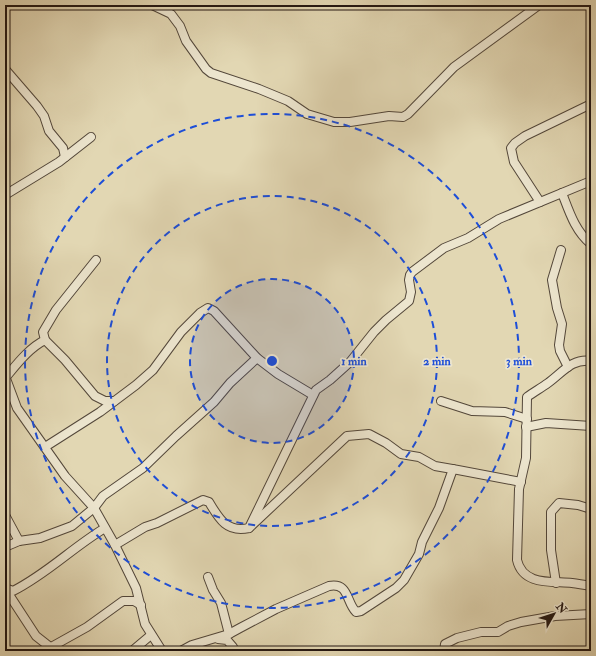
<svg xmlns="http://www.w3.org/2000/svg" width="596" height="656" font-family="'IM FELL Double Pica',serif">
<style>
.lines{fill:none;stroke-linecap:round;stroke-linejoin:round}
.street-casing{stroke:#53473a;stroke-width:10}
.street{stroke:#ece5ce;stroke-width:8}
.ring{fill:none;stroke:#1d4ed8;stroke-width:2;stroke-dasharray:7 5}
.centre{fill:#1d4ed8;stroke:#ece5ce;stroke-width:2}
.ring-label{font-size:12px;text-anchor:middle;font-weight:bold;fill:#1d4ed8;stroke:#ece5ce;stroke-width:3.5;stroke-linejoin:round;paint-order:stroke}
</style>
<rect width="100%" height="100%" fill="#e2d7b3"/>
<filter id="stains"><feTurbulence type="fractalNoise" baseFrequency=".005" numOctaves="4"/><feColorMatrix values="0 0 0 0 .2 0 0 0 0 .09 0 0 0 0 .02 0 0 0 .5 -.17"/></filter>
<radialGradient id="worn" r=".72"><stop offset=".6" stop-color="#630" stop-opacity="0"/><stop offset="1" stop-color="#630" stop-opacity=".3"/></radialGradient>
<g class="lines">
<defs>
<g id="street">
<path d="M 152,5 L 171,14 L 180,26 L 186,41 L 206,69 L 211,73 L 259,89 L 288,101 L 307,114 L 334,122 L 350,122 L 389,116 L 403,117 L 408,114 L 454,67 L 539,5"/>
<path d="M 5,69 L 37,106 L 44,116 L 49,131 L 63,148 L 65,157"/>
<path d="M 562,193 C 569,211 575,231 591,244"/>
<path d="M 5,195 L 59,162 L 91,137"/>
<path d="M 540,202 L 514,162 L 511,148 L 515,143 L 525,136 L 591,104"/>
<path d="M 561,250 L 552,280 L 557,308 L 562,324 L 559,345 L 560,351 L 568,367"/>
<path d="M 45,340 L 43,332 L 56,310 L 96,260"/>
<path d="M 591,361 C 572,358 562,373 548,383 C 541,388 534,392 527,397 L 526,458 L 519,489 L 517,560 C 523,586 552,581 572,583 C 579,584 585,585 591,586"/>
<path d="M 5,376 L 17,408 L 65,476 L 94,508 L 115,545 L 136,588 L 145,624 L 162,651"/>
<path d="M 6,377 C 17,364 29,348 45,340 L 65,360 L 95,396 L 105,401 L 114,401"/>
<path d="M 441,401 L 472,411 L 505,412 L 527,419"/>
<path d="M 526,427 L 546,423 L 591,426"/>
<path d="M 45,447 L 100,412 L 136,385 L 153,370 L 181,332 L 200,313 L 208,308 L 214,311 L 257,358 L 278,374 L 313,395"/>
<path d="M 5,515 L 19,541"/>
<path d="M 249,528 L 316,390 L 330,380 L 350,362 L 374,332 L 386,320 L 409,301 L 411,292 L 409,280 L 410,275 L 412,272 L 444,248 L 468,238 L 499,219 L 591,181"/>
<path d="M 115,545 L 145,527 L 157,523 L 203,500 L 209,502 C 219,519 227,533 249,528 L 347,436 L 369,434 L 386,443 L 401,454 L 419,457 L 435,466 L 458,470 L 521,482"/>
<path d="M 5,547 L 19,541 L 40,538 L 72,526 L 94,508 L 103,496 L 143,468 L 176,436 L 214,402 L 230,383 L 257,358"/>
<path d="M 208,577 L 213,590 L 221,603 L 229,634"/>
<path d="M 556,583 L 551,550 L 551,512 L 559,503 L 578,505 L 591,509"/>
<path d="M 5,588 L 13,591 C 47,574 73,547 105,528"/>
<path d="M 6,590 L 36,636 L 50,647"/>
<path d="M 218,639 L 227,640 L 233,647 L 233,651"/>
<path d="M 44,651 L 87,627 L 123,601 L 134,601 L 141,605"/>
<path d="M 132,651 L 151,635"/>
<path d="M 181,651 L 192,645 L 229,634 L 240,628 L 276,609 L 329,586 C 349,582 346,602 356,612 L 361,611 L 396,588 L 404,580 L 419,554 L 422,542 L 439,508 L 453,469"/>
<path d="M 444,651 L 445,644 L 457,638 L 481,632 L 498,632 L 508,626 L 521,622 L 555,616 L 591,614"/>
</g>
</defs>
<use href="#street" class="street-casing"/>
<use href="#street" class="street"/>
</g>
<circle cx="272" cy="361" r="82" fill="#1d4ed8" fill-opacity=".12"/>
<g class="ring">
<circle cx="272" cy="361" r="82"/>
<circle cx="272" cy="361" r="165"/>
<circle cx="272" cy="361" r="247"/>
</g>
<circle cx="272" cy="361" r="6" class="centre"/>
<g class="ring-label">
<text x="354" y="365">1 min</text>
<text x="437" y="365">2 min</text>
<text x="519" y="365">3 min</text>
</g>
<rect width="596" height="656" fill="none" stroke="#e2d7b3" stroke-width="20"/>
<rect x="6" y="6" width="584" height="644" fill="none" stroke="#231712" stroke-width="2"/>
<rect x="10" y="10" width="576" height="636" fill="none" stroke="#231712"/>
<g transform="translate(554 614) rotate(51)" stroke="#ece5ce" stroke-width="3" paint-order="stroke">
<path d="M0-3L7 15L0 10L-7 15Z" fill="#231712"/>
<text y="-6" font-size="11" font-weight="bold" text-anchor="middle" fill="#231712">N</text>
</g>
<rect width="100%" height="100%" filter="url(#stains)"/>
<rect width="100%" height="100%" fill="url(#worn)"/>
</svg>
